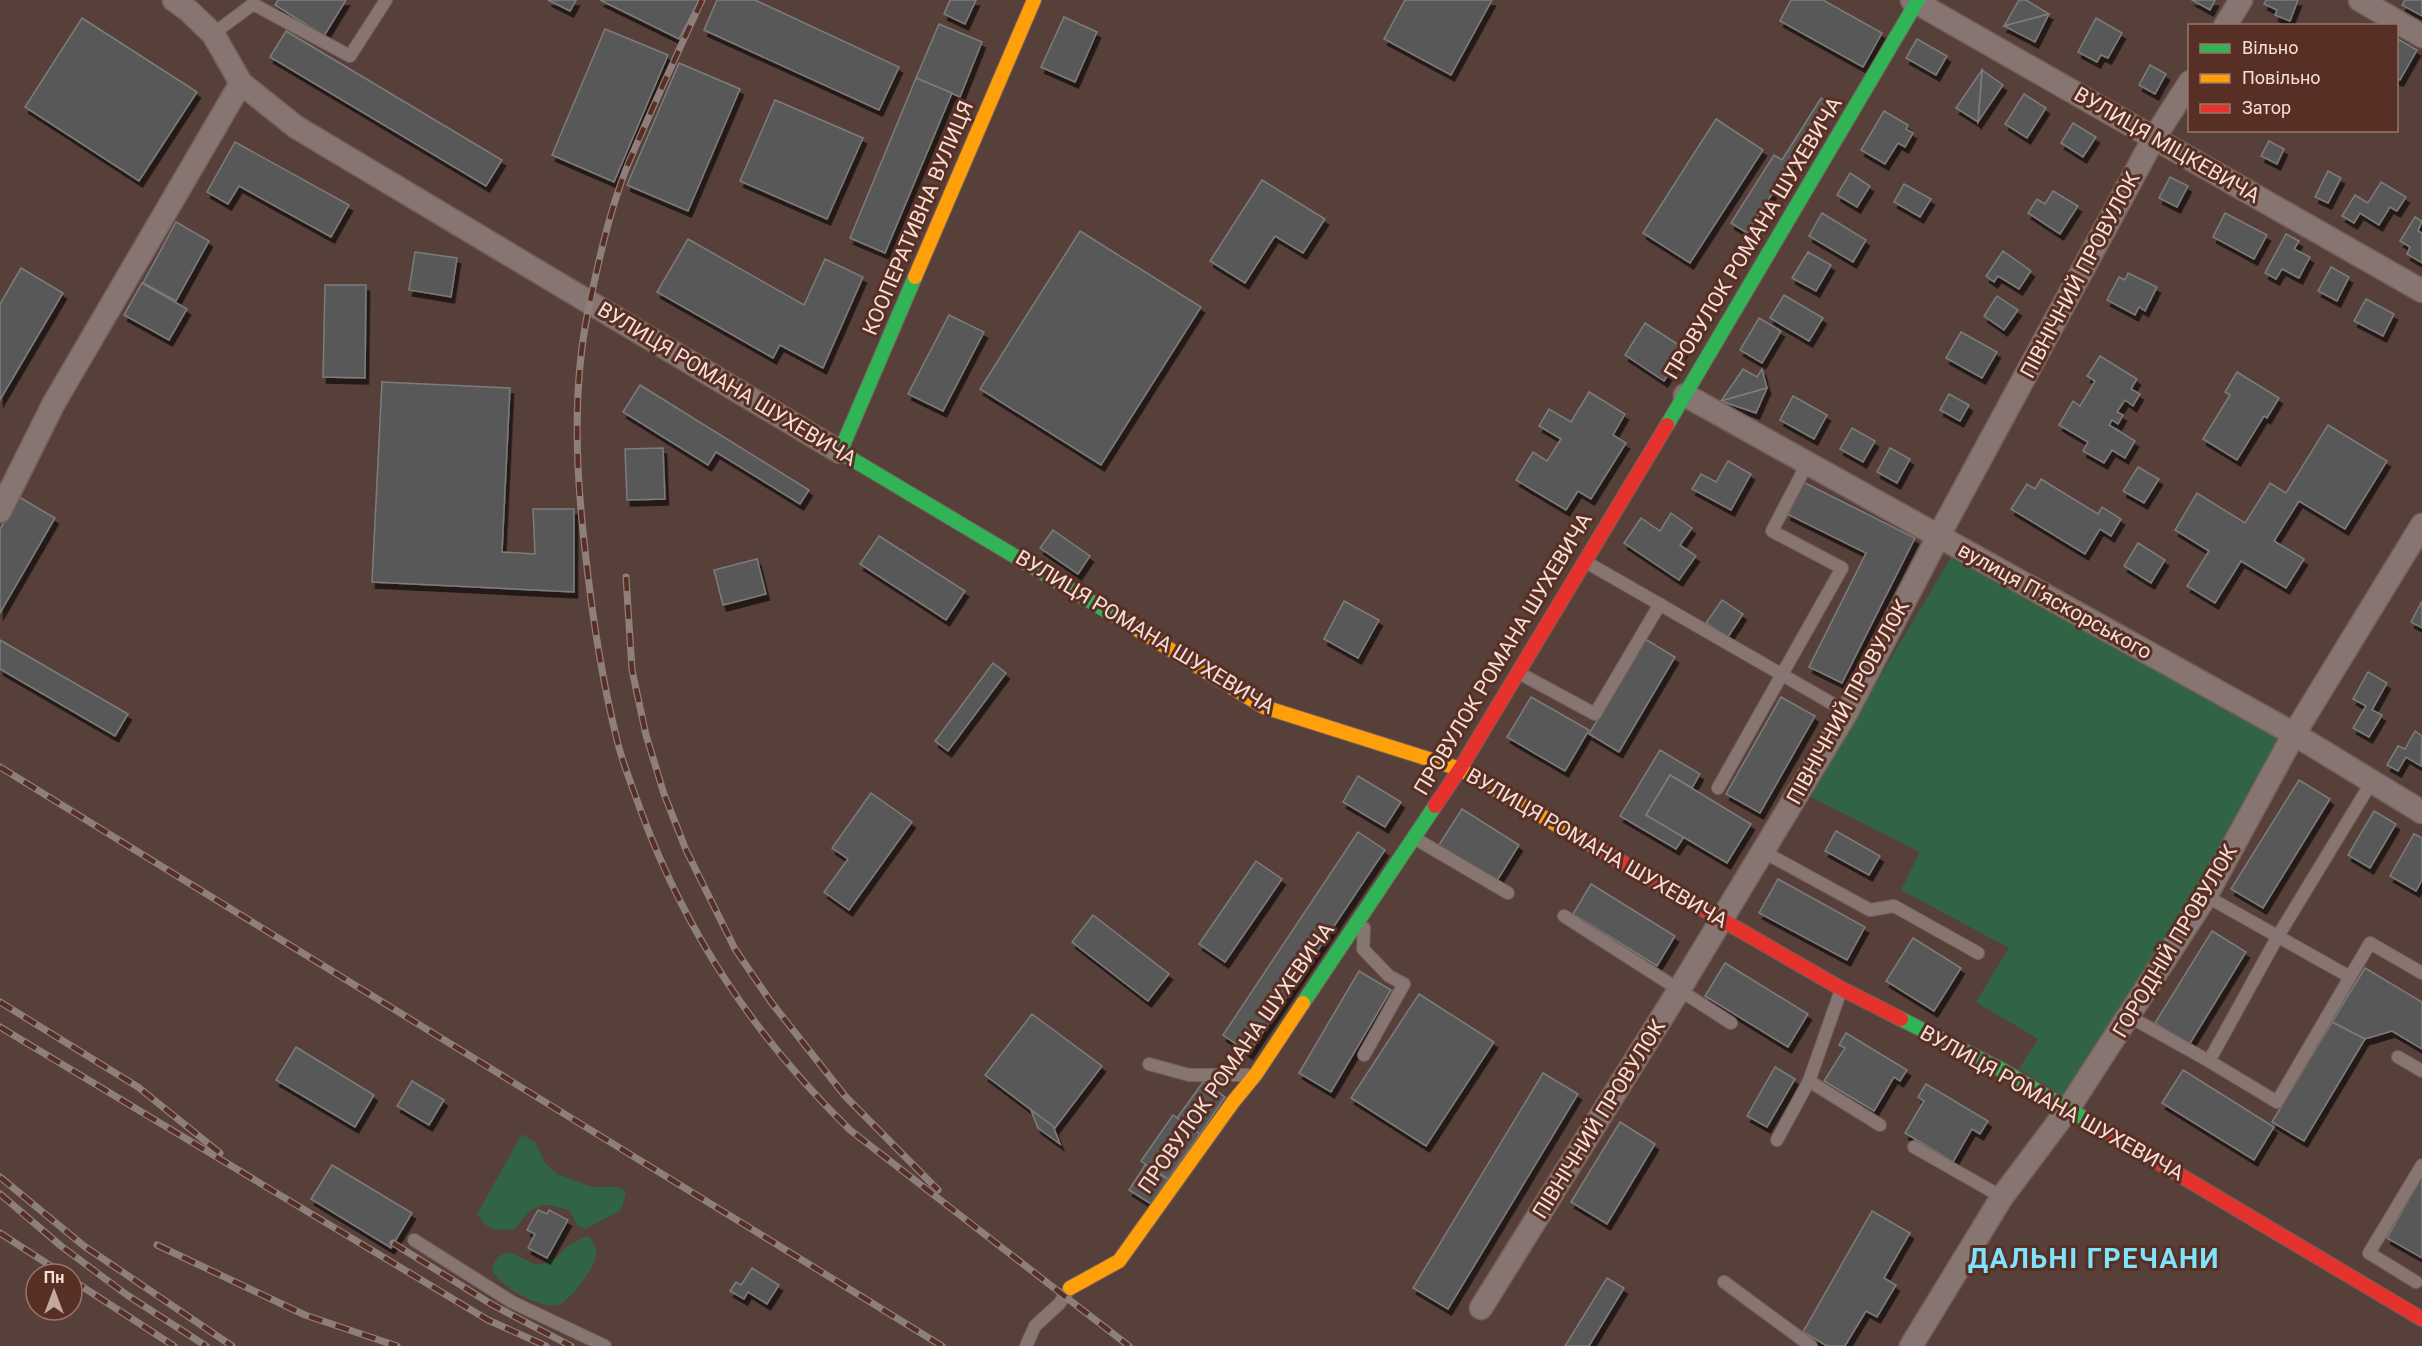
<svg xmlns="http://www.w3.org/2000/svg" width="2422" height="1346" font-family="Roboto,sans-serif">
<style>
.green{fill:#306444}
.building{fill:#595959;stroke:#7c7c7d;stroke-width:1.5;filter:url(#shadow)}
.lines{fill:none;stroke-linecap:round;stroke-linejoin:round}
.lane-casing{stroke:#745f5a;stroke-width:14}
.street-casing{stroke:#745f5a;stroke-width:25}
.fast-casing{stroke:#745f5a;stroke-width:16}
.slow-casing{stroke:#745f5a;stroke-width:16}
.jam-casing{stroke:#745f5a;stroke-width:16}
.lane{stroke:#867570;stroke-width:12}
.street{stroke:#867570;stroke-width:22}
.fast{stroke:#30b455;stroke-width:14}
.slow{stroke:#ff9f0a;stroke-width:14}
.jam{stroke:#e5322d;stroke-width:14}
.rail-casing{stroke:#8f7f7b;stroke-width:7}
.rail{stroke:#582f24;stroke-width:4.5;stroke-dasharray:14;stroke-linecap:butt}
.labels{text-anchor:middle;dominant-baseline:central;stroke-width:6;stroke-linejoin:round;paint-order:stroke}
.street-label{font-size:21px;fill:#f8ded6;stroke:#582f24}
.district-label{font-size:27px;font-weight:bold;letter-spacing:1.5px;fill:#7fe3fc;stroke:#582f24}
</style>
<defs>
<filter id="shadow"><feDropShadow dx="3.5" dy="6" stdDeviation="0" flood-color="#0009"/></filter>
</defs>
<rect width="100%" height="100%" fill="#57403a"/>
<g class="green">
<path d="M 1953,554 L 2292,743 L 2065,1097 L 2019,1069 L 2038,1039 L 1976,1002 L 2009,948 L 1901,890 L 1920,852 L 1809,796 Z"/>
<path d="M 522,1134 L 536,1143 L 545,1163 L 557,1174 L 593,1187 L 619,1187 L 626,1193 L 621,1210 L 585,1229 L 577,1225 L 570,1211 C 539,1200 535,1203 515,1229 C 497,1231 487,1231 477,1214 Z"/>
<path d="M 584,1237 L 590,1237 C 593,1242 597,1249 596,1255 C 595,1268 572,1298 560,1304 C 543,1312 501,1286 492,1271 C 494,1259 499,1255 510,1252 L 534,1264 L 544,1264 L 557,1257 L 567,1246 Z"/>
</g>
<g class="building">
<path d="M 278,0 L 346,0 L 324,36 L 275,5 Z"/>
<path d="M 548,0 L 576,0 L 570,11 Z"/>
<path d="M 600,0 L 699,0 L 679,39 Z"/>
<path d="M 717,0 L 755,0 L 899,67 L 879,110 L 704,30 Z"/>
<path d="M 950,0 L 976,0 L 965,24 L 944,14 Z"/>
<path d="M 1405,0 L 1492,0 L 1451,75 L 1384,39 Z"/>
<path d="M 1791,0 L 1823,0 L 1882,33 L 1863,67 L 1780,21 Z"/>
<path d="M 2019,0 L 2026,0 L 2049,14 L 2004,26 Z"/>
<path d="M 2192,0 L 2215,0 L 2210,10 Z"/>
<path d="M 2266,0 L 2298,0 L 2290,21 L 2275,15 L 2277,10 L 2264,4 Z"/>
<path d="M 2405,0 L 2422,0 L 2422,16 L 2402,5 Z"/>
<path d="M 2049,14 L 2035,42 L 2004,26 Z"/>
<path d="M 1064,17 L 1097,32 L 1075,82 L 1041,67 Z"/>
<path d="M 82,18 L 197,92 L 139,181 L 25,107 Z"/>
<path d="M 2096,18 L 2122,33 L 2108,58 L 2101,55 L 2097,62 L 2078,52 Z"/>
<path d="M 939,24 L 982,42 L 960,97 L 916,78 Z"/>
<path d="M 605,29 L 668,55 L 614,182 L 552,155 Z"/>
<path d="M 286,31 L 502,160 L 486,186 L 270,57 Z"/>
<path d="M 2396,38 L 2417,50 L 2400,80 L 2396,79 Z"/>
<path d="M 1917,39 L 1947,56 L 1936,75 L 1906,58 Z"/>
<path d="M 679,63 L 740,89 L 688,211 L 627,185 Z"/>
<path d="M 2150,65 L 2166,74 L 2155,94 L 2139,85 Z"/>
<path d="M 1982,70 L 2003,85 L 1978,122 Z"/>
<path d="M 1982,70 L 1978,122 L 1956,108 Z"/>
<path d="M 916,78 L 952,93 L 885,253 L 850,238 Z"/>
<path d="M 2024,94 L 2046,108 L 2027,138 L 2005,124 Z"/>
<path d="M 1821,98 L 1830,104 L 1747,233 L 1731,223 L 1774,155 L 1782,160 Z"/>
<path d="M 775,100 L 863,138 L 827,219 L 740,181 Z"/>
<path d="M 1884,111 L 1908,125 L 1906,129 L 1913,133 L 1905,147 L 1898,143 L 1885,164 L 1861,150 Z"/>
<path d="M 1716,119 L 1763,150 L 1690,263 L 1643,233 Z"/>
<path d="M 2073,123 L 2096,137 L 2083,157 L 2061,143 Z"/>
<path d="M 2269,141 L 2284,149 L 2277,164 L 2261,156 Z"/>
<path d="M 235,142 L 349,205 L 331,237 L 239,186 L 228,204 L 207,192 Z"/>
<path d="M 2328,171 L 2341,178 L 2328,203 L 2315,197 Z"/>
<path d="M 1850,173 L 1870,186 L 1857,207 L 1837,195 Z"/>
<path d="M 2170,177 L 2188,186 L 2177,207 L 2159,198 Z"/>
<path d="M 1262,180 L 1325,219 L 1303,253 L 1275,236 L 1245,283 L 1210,261 Z"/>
<path d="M 2381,182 L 2406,197 L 2397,211 L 2390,207 L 2379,225 L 2360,213 L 2354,223 L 2342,216 L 2355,195 L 2368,203 Z"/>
<path d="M 1904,184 L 1931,199 L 1920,217 L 1894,202 Z"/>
<path d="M 2053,191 L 2078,206 L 2060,234 L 2028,213 L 2037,199 L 2045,204 Z"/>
<path d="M 1822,213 L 1866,240 L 1853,262 L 1809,236 Z"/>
<path d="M 2225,213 L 2267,235 L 2254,259 L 2213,237 Z"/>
<path d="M 2415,217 L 2422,221 L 2418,231 L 2422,233 L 2422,263 L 2407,254 L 2410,247 L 2400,241 Z"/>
<path d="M 176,222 L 209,241 L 176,301 L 143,283 Z"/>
<path d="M 1080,231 L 1201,307 L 1101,465 L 980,389 Z"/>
<path d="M 2286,234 L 2299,241 L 2294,249 L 2310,257 L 2299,278 L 2282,269 L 2276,279 L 2265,273 Z"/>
<path d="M 688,239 L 804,305 L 825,259 L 863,277 L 823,368 L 780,345 L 773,358 L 657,292 Z"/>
<path d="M 2003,251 L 2031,271 L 2019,289 L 1998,276 L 1994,282 L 1986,276 Z"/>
<path d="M 415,252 L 457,258 L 451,297 L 409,290 Z"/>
<path d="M 1808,252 L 1831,265 L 1816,291 L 1792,278 Z"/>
<path d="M 2331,267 L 2349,277 L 2337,301 L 2318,291 Z"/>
<path d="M 21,268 L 63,293 L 0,400 L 0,304 Z"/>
<path d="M 2128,273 L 2157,287 L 2145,311 L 2139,307 L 2135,315 L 2107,300 L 2119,277 L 2125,280 Z"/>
<path d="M 142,283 L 187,309 L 169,340 L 124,315 Z"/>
<path d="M 325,285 L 366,285 L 365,378 L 323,377 Z"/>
<path d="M 1784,295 L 1823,318 L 1809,341 L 1770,318 Z"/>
<path d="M 1997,296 L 2018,310 L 2004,330 L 1984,316 Z"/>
<path d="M 2366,299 L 2394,314 L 2383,336 L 2354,321 Z"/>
<path d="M 949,315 L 984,332 L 943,411 L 908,394 Z"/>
<path d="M 1759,318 L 1781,331 L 1762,363 L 1740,350 Z"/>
<path d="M 1645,323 L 1685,349 L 1664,381 L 1625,355 Z"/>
<path d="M 1961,332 L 1997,352 L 1982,378 L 1946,358 Z"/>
<path d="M 2100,356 L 2137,379 L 2131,389 L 2140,394 L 2133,406 L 2125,400 L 2117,412 L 2123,415 L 2118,424 L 2112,420 L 2109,425 L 2135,441 L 2125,458 L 2112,450 L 2104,463 L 2083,451 L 2088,442 L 2059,425 L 2073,401 L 2080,406 L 2095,381 L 2087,376 Z"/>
<path d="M 1743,369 L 1757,377 L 1762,369 L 1767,388 L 1721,401 Z"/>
<path d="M 2237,372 L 2279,398 L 2267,418 L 2264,416 L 2237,460 L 2203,439 L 2230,395 L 2225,392 Z"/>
<path d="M 382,382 L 510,388 L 502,552 L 535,554 L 533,509 L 574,509 L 574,592 L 372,582 Z"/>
<path d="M 640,385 L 809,490 L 800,504 L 716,452 L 708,465 L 623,412 Z"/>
<path d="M 1767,388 L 1756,413 L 1721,401 Z"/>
<path d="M 1589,392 L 1625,414 L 1613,435 L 1626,443 L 1591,499 L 1578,491 L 1566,510 L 1516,480 L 1533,452 L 1547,461 L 1561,439 L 1539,426 L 1549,409 L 1571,422 Z"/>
<path d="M 1949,394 L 1969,405 L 1960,421 L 1940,410 Z"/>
<path d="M 1793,396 L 1827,415 L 1814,439 L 1780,420 Z"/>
<path d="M 2328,425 L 2387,461 L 2345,529 L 2299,501 L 2274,541 L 2304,559 L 2286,588 L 2241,561 L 2215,603 L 2187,586 L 2209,551 L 2175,530 L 2197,493 L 2245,523 L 2270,483 L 2286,493 Z"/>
<path d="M 1852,428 L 1875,441 L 1863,462 L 1840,449 Z"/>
<path d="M 663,448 L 665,499 L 627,500 L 625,449 Z"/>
<path d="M 1890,448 L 1910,459 L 1897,483 L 1877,472 Z"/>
<path d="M 1728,461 L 1751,474 L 1731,510 L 1692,489 L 1701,474 L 1716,482 Z"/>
<path d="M 2138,467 L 2159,479 L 2144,503 L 2123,491 Z"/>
<path d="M 2041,479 L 2098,514 L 2102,507 L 2121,519 L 2111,536 L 2100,529 L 2085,554 L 2011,509 L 2027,484 L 2035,489 Z"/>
<path d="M 1803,482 L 1915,538 L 1842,683 L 1809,667 L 1866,553 L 1787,514 Z"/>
<path d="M 19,497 L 55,518 L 0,613 L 0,529 Z"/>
<path d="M 1671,513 L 1692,528 L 1680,545 L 1696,556 L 1679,580 L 1624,543 L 1641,518 L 1660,531 Z"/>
<path d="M 1053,530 L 1090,556 L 1078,574 L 1040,548 Z"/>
<path d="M 879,536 L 965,591 L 946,620 L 860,564 Z"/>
<path d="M 2138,543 L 2165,560 L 2151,583 L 2124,566 Z"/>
<path d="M 757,559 L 766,594 L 723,605 L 714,570 Z"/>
<path d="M 1722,600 L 1743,614 L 1728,637 L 1706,623 Z"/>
<path d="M 1344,601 L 1379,620 L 1358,658 L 1324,639 Z"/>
<path d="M 2422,601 L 2422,628 L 2411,622 Z"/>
<path d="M 1645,639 L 1675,657 L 1619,752 L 1589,734 Z"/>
<path d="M 0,640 L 128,714 L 115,736 L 0,669 Z"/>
<path d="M 993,663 L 1006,673 L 948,751 L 935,741 Z"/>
<path d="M 2368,672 L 2387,683 L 2372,710 L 2382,715 L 2369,737 L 2353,728 L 2366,706 L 2353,699 Z"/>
<path d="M 1531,697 L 1589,730 L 1565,771 L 1507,737 Z"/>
<path d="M 1781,697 L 1815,716 L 1760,813 L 1726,794 Z"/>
<path d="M 2415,731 L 2422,736 L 2421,766 L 2406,757 L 2398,771 L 2387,765 L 2398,746 L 2405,749 Z"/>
<path d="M 1660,750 L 1700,774 L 1692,788 L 1670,775 L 1646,815 L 1684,837 L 1676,849 L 1620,816 Z"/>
<path d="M 1670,775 L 1751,824 L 1727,863 L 1646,815 Z"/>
<path d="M 1358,776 L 1401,802 L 1385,827 L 1343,802 Z"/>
<path d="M 2299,780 L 2330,799 L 2263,908 L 2231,889 Z"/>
<path d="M 871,793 L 912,822 L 849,910 L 824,892 L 848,859 L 832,848 Z"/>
<path d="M 1462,809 L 1519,845 L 1495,884 L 1437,848 Z"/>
<path d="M 2374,811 L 2396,824 L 2370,868 L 2348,855 Z"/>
<path d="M 1836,831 L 1880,856 L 1869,875 L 1825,851 Z"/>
<path d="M 1358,832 L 1385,850 L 1249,1053 L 1223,1035 Z"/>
<path d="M 2414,834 L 2422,838 L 2422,880 L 2416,891 L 2390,876 Z"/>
<path d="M 1256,861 L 1282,879 L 1225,962 L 1199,944 Z"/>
<path d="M 1778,879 L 1865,927 L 1847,960 L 1759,913 Z"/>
<path d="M 1591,884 L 1675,936 L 1657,966 L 1573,914 Z"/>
<path d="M 1093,915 L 1169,974 L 1148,1001 L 1072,942 Z"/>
<path d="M 2212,931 L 2246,952 L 2189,1045 L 2155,1023 Z"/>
<path d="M 1913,938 L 1961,968 L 1934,1011 L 1886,981 Z"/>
<path d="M 1725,963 L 1808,1014 L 1788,1047 L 1705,996 Z"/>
<path d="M 2365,968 L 2422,1002 L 2422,1049 L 2392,1031 L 2365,1039 L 2332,1022 Z"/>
<path d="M 1359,971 L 1391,990 L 1331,1092 L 1299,1073 Z"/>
<path d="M 1419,994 L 1494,1042 L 1426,1146 L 1351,1098 Z"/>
<path d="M 1032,1014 L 1102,1066 L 1055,1128 L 985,1075 Z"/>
<path d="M 2332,1022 L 2365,1039 L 2304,1141 L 2272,1122 Z"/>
<path d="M 1846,1033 L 1907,1070 L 1900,1081 L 1894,1077 L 1874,1111 L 1824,1081 L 1845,1048 L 1839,1045 Z"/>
<path d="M 296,1047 L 374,1095 L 355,1127 L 276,1080 Z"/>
<path d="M 1775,1067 L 1795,1079 L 1767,1127 L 1747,1116 Z"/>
<path d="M 2183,1070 L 2274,1127 L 2254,1160 L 2162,1103 Z"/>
<path d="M 1543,1073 L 1578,1094 L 1448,1309 L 1413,1288 Z"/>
<path d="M 412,1081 L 444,1100 L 429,1125 L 397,1106 Z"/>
<path d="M 1203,1082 L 1225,1097 L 1200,1134 L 1177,1118 Z"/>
<path d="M 1926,1084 L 1988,1121 L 1980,1134 L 1972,1129 L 1953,1162 L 1905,1133 L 1924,1101 L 1918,1097 Z"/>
<path d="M 1031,1110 L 1053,1126 L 1060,1144 L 1038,1128 Z"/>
<path d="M 1173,1115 L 1200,1134 L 1168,1179 L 1141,1161 Z"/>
<path d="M 1620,1122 L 1655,1144 L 1607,1224 L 1571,1202 Z"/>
<path d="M 332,1165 L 412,1213 L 391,1248 L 311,1199 Z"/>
<path d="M 1145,1165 L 1168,1179 L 1151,1204 L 1129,1190 Z"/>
<path d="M 2422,1176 L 2422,1258 L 2387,1238 Z"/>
<path d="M 538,1210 L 547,1214 L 549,1210 L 568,1220 L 547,1258 L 528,1248 L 535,1234 L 527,1230 Z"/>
<path d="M 1872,1211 L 1910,1233 L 1884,1278 L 1896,1285 L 1877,1317 L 1866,1311 L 1845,1346 L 1827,1346 L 1803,1332 Z"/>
<path d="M 752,1268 L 779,1285 L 767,1304 L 748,1292 L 744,1299 L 730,1291 L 736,1282 L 741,1285 Z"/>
<path d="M 1607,1278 L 1624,1288 L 1589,1346 L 1565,1346 Z"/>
</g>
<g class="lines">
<defs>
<g id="lane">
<path d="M 213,34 L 253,4 L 350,56 L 386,0"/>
<path d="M 1586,562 L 1847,712"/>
<path d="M 1519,673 L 1595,714 L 1660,604"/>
<path d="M 1718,788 L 1842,568 L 1772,531 L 1808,462"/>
<path d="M 1416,839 L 1508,893"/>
<path d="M 1764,852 L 1870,910 L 1894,906 L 1978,953"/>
<path d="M 2206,896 L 2350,977"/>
<path d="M 1564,916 L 1731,1023"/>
<path d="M 2130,1017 L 2209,1061 L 2278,936 L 2371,783"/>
<path d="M 1364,1055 L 1404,984 L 1389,976 L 1363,949 L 1364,928"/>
<path d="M 2398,1057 L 2422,1071"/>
<path d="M 2209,1061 L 2277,1102 L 2370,943 L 2422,973"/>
<path d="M 1149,1064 L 1189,1075 L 1248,1075"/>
<path d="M 1809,1081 L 1880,1125"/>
<path d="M 1777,1140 L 1809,1081 L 1841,990"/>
<path d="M 1914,1147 L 2002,1197"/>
<path d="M 414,1240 L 512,1302 L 605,1346"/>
<path d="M 1724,1282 L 1811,1346"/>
<path d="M 2416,1282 L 2369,1253 L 2422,1165"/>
<path d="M 1026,1346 L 1035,1326 L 1059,1304 L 1070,1288"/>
</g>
<g id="street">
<path d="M 174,0 L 189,11 L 213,34 L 241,83 L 296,127 L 840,452"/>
<path d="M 1912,0 L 2422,291"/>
<path d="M 2360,0 L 2422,36"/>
<path d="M 2225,26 L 2241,0"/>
<path d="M 1685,395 L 2294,734 L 2422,812"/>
<path d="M 0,511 L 54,403 L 241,83"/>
<path d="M 1481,1308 L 1679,990 L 1847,712 L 1938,537 L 2154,138 L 2190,82"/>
<path d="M 1911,1346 L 2002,1197 L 2068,1109 L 2206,896 L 2294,734 L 2422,525"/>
</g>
<g id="fast">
<path d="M 915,277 L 840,452 L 1125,622"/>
<path d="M 1667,425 L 1918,0"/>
<path d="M 1303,1003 L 1435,806"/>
<path d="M 1901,1019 L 2002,1070 L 2104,1130"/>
</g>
<g id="slow">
<path d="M 915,277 L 1034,0"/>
<path d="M 1125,622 L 1264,707 L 1460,769 L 1590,844"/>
<path d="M 1070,1288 L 1119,1261 L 1233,1102 L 1256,1074 L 1303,1003"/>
</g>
<g id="jam">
<path d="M 1435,806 L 1460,769 L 1667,425"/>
<path d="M 1590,844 L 1842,989 L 1901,1019"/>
<path d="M 2104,1130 L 2422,1319"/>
</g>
</defs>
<use href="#lane" class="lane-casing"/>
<use href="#street" class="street-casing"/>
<use href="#fast" class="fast-casing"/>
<use href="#slow" class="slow-casing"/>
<use href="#jam" class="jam-casing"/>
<use href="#lane" class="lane"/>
<use href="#street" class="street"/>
<use href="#fast" class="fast"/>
<use href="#slow" class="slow"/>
<use href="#jam" class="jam"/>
<defs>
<g id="rail">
<path d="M 702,0 C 683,41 664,82 646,123 C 637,144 627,164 620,186 C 606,226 597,269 588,311 C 572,390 576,471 585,550 C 592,615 602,681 618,744 C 624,767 634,791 642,814 C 688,937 756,1038 850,1130 L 1129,1346"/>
<path d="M 626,577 L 632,670 L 646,735 L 664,794 L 686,850 L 735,949 L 771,1002 L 845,1096 L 938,1190"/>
<path d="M 0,767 L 942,1346"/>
<path d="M 0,1002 L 138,1087 L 220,1153"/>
<path d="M 0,1027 L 488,1320 L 546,1346"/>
<path d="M 0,1177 L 84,1246 L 232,1346"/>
<path d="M 0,1194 L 61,1246 L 127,1295 L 206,1346"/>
<path d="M 0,1233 L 63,1274"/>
<path d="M 393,1243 L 491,1304 L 571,1346"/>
<path d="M 157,1245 L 305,1315 L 397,1346"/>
<path d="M 72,1280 L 174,1346"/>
</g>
</defs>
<use href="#rail" class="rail-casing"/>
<use href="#rail" class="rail"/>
</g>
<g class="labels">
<g class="street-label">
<text transform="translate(2167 145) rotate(30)">ВУЛИЦЯ МІЦКЕВИЧА</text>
<text transform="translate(918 218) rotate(-67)">КООПЕРАТИВНА ВУЛИЦЯ</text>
<text transform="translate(1753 238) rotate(-59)">ПРОВУЛОК РОМАНА ШУХЕВИЧА</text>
<text transform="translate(2080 275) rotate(-62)">ПІВНІЧНИЙ ПРОВУЛОК</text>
<text transform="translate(727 384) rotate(31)">ВУЛИЦЯ РОМАНА ШУХЕВИЧА</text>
<text transform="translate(2055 601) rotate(29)">вулиця Пʼяскорського</text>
<text transform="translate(1145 632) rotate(31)">ВУЛИЦЯ РОМАНА ШУХЕВИЧА</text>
<text transform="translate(1503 654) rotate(-59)">ПРОВУЛОК РОМАНА ШУХЕВИЧА</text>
<text transform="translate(1848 702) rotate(-61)">ПІВНІЧНИЙ ПРОВУЛОК</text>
<text transform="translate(1597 848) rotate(30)">ВУЛИЦЯ РОМАНА ШУХЕВИЧА</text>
<text transform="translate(2175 941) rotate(-59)">ГОРОДНІЙ ПРОВУЛОК</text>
<text transform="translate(1236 1058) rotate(-55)">ПРОВУЛОК РОМАНА ШУХЕВИЧА</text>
<text transform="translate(2052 1103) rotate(29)">ВУЛИЦЯ РОМАНА ШУХЕВИЧА</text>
<text transform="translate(1599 1119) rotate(-58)">ПІВНІЧНИЙ ПРОВУЛОК</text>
</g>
<g class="district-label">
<text x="2094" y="1259">ДАЛЬНІ ГРЕЧАНИ</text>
</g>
</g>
<rect x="2188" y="24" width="210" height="108" fill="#582f24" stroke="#98756b" stroke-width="1.5"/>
<rect x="2200" y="44" width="30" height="9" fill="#30b455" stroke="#98756b" stroke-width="1.5"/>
<text x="2242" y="54" font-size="18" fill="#f8ded6">Вільно</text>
<rect x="2200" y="74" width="30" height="9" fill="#ff9f0a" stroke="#98756b" stroke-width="1.5"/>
<text x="2242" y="84" font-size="18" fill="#f8ded6">Повільно</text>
<rect x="2200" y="104" width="30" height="9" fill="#e5322d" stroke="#98756b" stroke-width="1.5"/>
<text x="2242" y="114" font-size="18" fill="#f8ded6">Затор</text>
<g transform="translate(54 1292)"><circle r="28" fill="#582f24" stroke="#98756b" stroke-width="1.5"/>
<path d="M0-4.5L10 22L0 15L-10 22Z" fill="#c0a79f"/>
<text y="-9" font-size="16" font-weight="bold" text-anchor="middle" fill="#f8ded6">Пн</text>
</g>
</svg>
